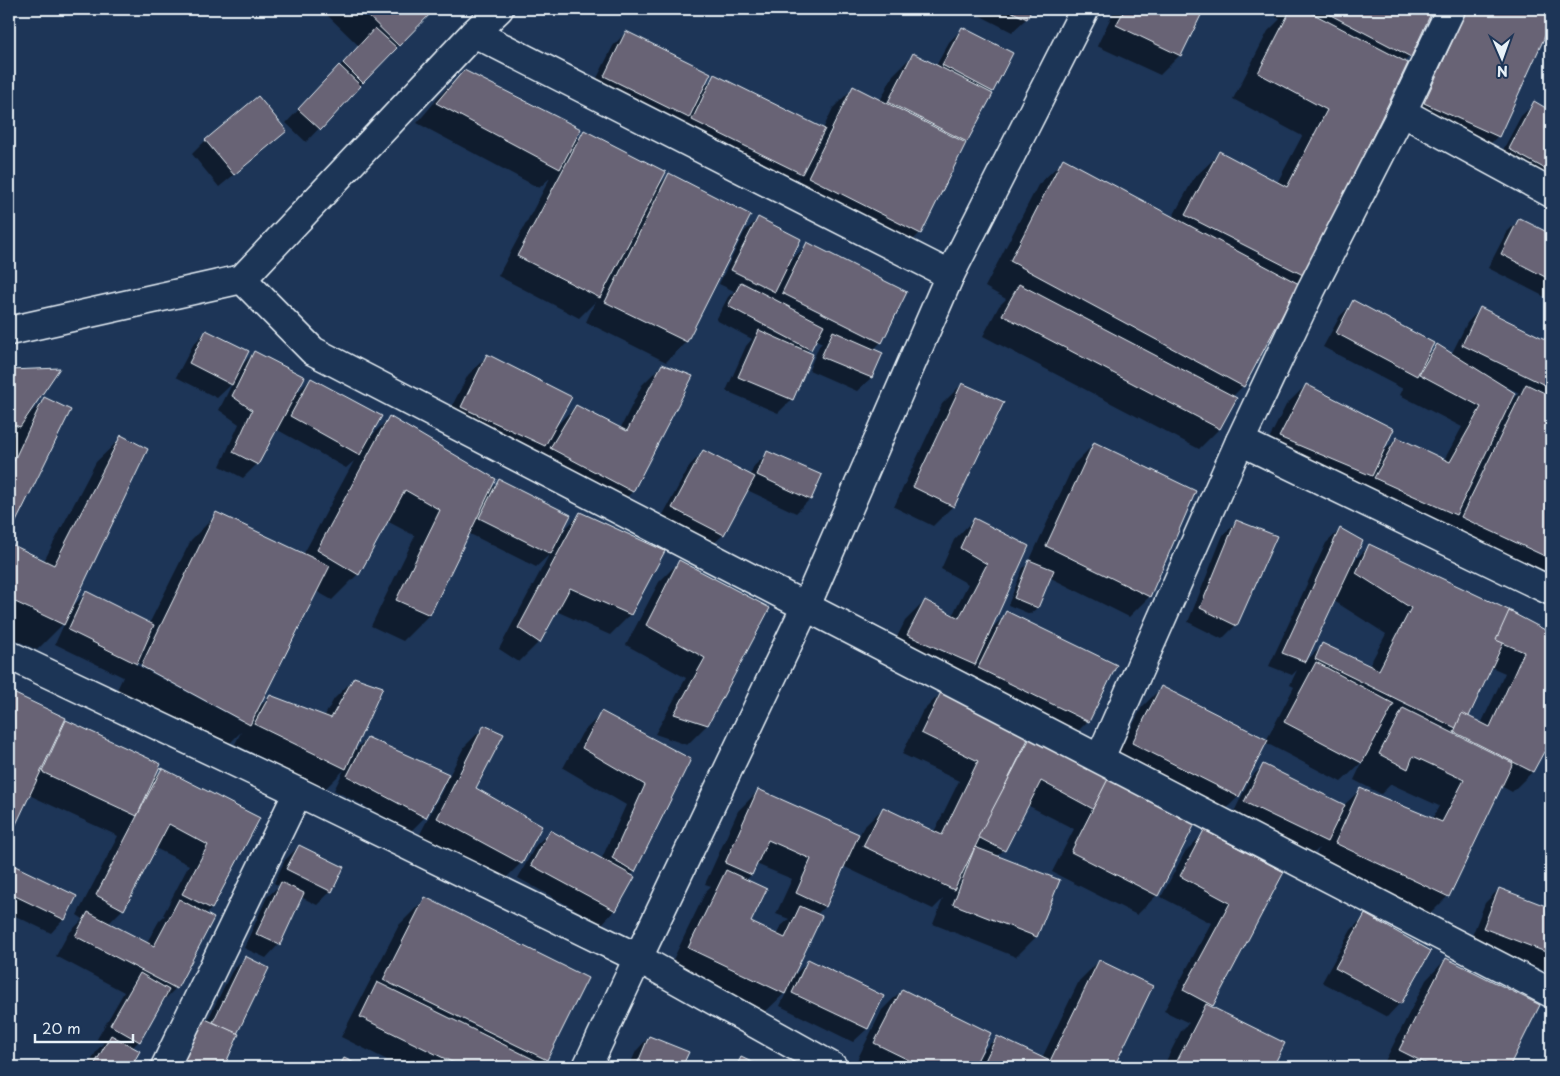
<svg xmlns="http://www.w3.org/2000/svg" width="1560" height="1076" font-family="'Playpen Sans',sans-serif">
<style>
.shadow{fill:#0007;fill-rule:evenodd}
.building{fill:#686374;stroke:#e8f1f8}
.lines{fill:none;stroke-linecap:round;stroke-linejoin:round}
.minor-casing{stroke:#e8f1f8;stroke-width:31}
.minor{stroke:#1d3557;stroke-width:28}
</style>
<rect width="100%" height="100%" fill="#1d3557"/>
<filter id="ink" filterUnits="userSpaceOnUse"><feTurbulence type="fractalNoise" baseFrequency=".02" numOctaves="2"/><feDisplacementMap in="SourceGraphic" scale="10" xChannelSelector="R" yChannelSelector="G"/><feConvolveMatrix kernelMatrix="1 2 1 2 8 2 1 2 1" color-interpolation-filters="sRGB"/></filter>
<g filter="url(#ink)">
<g class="shadow">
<path d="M 321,9 L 433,9 L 306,142 L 286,123 L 359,46 Z"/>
<path d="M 967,9 L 1031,9 L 1026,19 L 1012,32 Z"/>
<path d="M 1115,9 L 1202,9 L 1180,55 L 1160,75 L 1097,46 Z"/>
<path d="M 1280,9 L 1432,9 L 1410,56 L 1404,62 L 1304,275 L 1295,284 L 1243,386 L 1232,397 L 1219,429 L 1199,449 L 983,336 L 999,306 L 1006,299 L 985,287 L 1038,185 L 1064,160 L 1172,218 L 1194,178 L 1220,153 L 1277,183 L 1302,136 L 1233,99 L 1268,31 L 1280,19 L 1276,17 Z"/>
<path d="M 1458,9 L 1551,9 L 1551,16 L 1550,18 L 1551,20 L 1498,136 L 1478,156 L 1405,123 Z"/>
<path d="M 963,28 L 992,91 L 964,144 L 920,233 L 900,253 L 789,198 L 799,176 L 781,194 L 591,90 L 613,46 L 626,32 L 704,87 L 715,76 L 823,129 L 833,108 L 854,87 L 880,101 L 893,75 L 913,55 L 936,66 L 949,42 Z"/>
<path d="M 465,71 L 574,142 L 584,132 L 657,187 L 669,175 L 750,215 L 686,342 L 666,362 L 586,322 L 595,302 L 579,318 L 498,276 L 550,178 L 539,188 L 417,123 L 444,91 Z"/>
<path d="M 1535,103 L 1551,112 L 1551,192 L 1496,163 L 1521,116 Z"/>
<path d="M 286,131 L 272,144 L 219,187 L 192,154 L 206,140 Z"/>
<path d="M 758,219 L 789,262 L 808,244 L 881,342 L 873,350 L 882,353 L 871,378 L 857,391 L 809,370 L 819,346 L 822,343 L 815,339 L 806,353 L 792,399 L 778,413 L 726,391 L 746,346 L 752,339 L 716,320 L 728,297 L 734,291 L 719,284 L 744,232 Z"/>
<path d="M 1520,219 L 1551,235 L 1551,300 L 1488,268 L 1506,233 Z"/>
<path d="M 1354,302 L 1426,357 L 1437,346 L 1451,355 L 1467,323 L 1480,309 L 1551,343 L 1551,390 L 1546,395 L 1551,397 L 1551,433 L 1544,451 L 1551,454 L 1551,597 L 1355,498 L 1362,484 L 1351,495 L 1260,457 L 1286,405 L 1306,385 L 1381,454 L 1397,438 L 1444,460 L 1462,427 L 1400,395 L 1403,389 L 1323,347 L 1340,316 ZM 1501,384 L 1519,393 L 1510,401 L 1500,386 Z"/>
<path d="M 206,331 L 241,366 L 254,352 L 295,395 L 311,379 L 370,437 L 389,418 L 489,491 L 500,480 L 560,534 L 580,514 L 663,551 L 630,615 L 610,635 L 556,611 L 539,642 L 519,662 L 499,649 L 549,555 L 536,567 L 468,533 L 429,615 L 403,641 L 371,626 L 415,536 L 387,521 L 358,574 L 332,600 L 316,591 L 256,710 L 270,696 L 324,717 L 334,699 L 354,679 L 352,753 L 367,738 L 449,776 L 464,747 L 484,727 L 474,789 L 521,863 L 501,883 L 418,838 L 447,781 L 445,780 L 425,817 L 411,831 L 334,790 L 344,770 L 325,789 L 235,744 L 241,732 L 223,750 L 116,692 L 123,677 L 55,644 L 65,622 L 37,650 L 9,637 L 9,544 L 44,561 L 96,462 L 122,437 L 71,608 L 86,593 L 149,624 L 191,540 L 217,514 L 303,555 L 354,461 L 346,468 L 276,429 L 257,464 L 243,478 L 220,466 L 239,424 L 219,410 L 232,384 L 217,398 L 176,377 L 193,345 ZM 136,662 L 241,718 L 241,721 L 135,664 Z"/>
<path d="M 488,355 L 555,427 L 576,406 L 620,429 L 642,385 L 662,365 L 632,492 L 612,512 L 531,468 L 541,449 L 524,466 L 441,427 L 468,375 Z"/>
<path d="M 57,369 L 28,414 L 29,414 L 44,399 L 69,410 L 9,533 L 9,445 L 16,430 L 9,437 L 9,372 Z"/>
<path d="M 962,384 L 953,506 L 933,526 L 894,507 L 942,404 Z"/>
<path d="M 1094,444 L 1149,597 L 1129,617 L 1049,577 L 1037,608 L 1030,614 L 1008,605 L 1023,568 L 1028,564 L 1074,464 Z"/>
<path d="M 704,451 L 750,476 L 754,466 L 768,453 L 810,499 L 796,513 L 747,490 L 723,535 L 709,548 L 659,522 L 690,465 Z"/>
<path d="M 974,519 L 1027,547 L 990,630 L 1007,613 L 1088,721 L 1068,741 L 959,688 L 968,670 L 953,684 L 888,655 L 905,621 L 925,601 L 952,616 L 968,584 L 941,569 L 954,540 Z"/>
<path d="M 1237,521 L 1236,625 L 1222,639 L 1188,622 L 1223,535 Z"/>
<path d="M 1340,530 L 1351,564 L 1369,546 L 1551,634 L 1551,736 L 1532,772 L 1512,792 L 1501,786 L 1448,896 L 1422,922 L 1310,869 L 1319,848 L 1312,855 L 1232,816 L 1248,783 L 1246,782 L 1263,766 L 1344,805 L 1361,789 L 1432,819 L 1439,806 L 1391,784 L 1381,794 L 1354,780 L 1363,761 L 1341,782 L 1266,743 L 1238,797 L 1218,817 L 1113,764 L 1142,707 L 1162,687 L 1266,741 L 1294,687 L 1290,685 L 1297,670 L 1292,675 L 1269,666 L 1326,543 ZM 1334,601 L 1386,634 L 1369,666 L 1323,645 L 1305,662 ZM 1491,667 L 1505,673 L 1481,724 L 1467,717 Z"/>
<path d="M 679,562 L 768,609 L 707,725 L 687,745 L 655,734 L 686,678 L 626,645 L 659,582 Z"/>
<path d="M 942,692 L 1023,746 L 1030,739 L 1194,823 L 1157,895 L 1137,915 L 1052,872 L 1074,829 L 1027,805 L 1004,850 L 996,857 L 1036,937 L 1016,957 L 933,924 L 943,899 L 933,909 L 843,866 L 825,906 L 816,915 L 792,977 L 809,961 L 867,1029 L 853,1042 L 780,1006 L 787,991 L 764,1013 L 669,968 L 706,891 L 711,886 L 705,884 L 738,811 L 758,791 L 857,840 L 863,828 L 883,808 L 934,832 L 959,781 L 902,754 L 922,712 ZM 756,864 L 792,879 L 776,914 L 789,919 L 780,927 L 777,935 L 749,922 L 746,880 L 751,875 Z"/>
<path d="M 9,693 L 159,764 L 153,778 L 162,770 L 258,819 L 211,909 L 205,915 L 213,919 L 176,988 L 160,1004 L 139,1041 L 132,1048 L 138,1051 L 129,1067 L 88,1067 L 97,1050 L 104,1043 L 97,1039 L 124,992 L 56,956 L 68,934 L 83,919 L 77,915 L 118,836 L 29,795 L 9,835 ZM 155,848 L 189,865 L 163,915 L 165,915 L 159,921 L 146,944 L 108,924 L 123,909 Z"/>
<path d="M 602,713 L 690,759 L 634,872 L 630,876 L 615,910 L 602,924 L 518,878 L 536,845 L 550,832 L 601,860 L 626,805 L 563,768 L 582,733 Z"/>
<path d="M 1205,832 L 1282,873 L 1210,1007 L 1283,1044 L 1272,1067 L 1163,1067 L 1181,1031 L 1189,1023 L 1164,1011 L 1211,923 L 1161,897 L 1185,852 Z"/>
<path d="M 299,846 L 331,891 L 317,905 L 301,897 L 279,944 L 266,958 L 244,948 L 267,897 L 279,886 L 274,883 L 285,860 Z"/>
<path d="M 9,865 L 76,897 L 64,919 L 51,933 L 9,913 Z"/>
<path d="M 1499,889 L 1551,910 L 1551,973 L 1470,941 L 1485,903 Z"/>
<path d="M 425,899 L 586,978 L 546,1059 L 540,1067 L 401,1067 L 341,1037 L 399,925 Z"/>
<path d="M 1365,916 L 1400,1003 L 1387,1017 L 1322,982 L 1351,930 Z"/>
<path d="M 245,958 L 236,1034 L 237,1035 L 222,1067 L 170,1067 L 207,1021 L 232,971 Z"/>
<path d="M 1446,959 L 1539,1006 L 1507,1067 L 1382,1067 L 1426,980 Z"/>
<path d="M 1099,961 L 1151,986 L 1112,1067 L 862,1067 L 855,1064 L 882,1010 L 902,990 L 979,1055 L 997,1037 L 1042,1058 L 1079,981 Z"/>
<path d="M 649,1037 L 687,1053 L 681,1067 L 629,1067 L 636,1051 Z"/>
<path d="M 742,1058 L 760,1067 L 733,1067 Z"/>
</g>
<g class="building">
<path d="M 361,9 L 435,9 L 399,46 Z"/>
<path d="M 1006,9 L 1032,9 L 1027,19 Z"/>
<path d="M 1125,9 L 1204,9 L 1181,56 L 1116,25 Z"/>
<path d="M 1291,9 L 1304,9 L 1408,63 L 1305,276 L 1185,215 L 1219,151 L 1287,187 L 1327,110 L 1258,73 Z"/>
<path d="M 1319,9 L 1433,9 L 1411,57 Z"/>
<path d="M 1467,9 L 1532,9 L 1551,17 L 1551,23 L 1499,137 L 1424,103 Z"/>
<path d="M 962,27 L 1013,53 L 993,92 L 942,65 Z"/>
<path d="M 375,28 L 397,48 L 363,83 L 343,63 Z"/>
<path d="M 626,31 L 711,73 L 689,118 L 604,76 Z"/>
<path d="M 913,53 L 993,94 L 967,142 L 888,102 Z"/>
<path d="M 339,65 L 361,86 L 321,130 L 298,109 Z"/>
<path d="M 464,70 L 581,129 L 560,169 L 436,103 Z"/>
<path d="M 714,74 L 825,129 L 802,174 L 692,120 Z"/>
<path d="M 853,86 L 966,143 L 921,234 L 808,177 Z"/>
<path d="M 258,96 L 287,131 L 234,175 L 205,140 Z"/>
<path d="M 1534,101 L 1551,111 L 1551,172 L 1509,149 Z"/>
<path d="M 584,130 L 666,172 L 600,298 L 517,256 Z"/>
<path d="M 1063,158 L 1299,284 L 1244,387 L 1010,261 Z"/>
<path d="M 669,173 L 751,215 L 687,342 L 605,302 Z"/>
<path d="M 758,217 L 801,239 L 775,292 L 731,270 Z"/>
<path d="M 1519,218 L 1551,234 L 1551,280 L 1501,254 Z"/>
<path d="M 807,242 L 907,292 L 882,343 L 782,293 Z"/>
<path d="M 741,282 L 824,325 L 811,350 L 728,306 Z"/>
<path d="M 1019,284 L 1237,398 L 1220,429 L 1002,315 Z"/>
<path d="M 1353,300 L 1434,343 L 1417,376 L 1336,333 Z"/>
<path d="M 1480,307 L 1551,342 L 1551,388 L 1462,345 Z"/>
<path d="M 206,330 L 249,351 L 232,385 L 189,363 Z"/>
<path d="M 759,330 L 813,354 L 793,400 L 738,377 Z"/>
<path d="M 833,331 L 883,353 L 872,378 L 821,357 Z"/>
<path d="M 1437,344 L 1515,393 L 1456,515 L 1374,478 L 1397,437 L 1450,462 L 1481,407 L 1419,374 Z"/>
<path d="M 254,351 L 305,377 L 258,465 L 233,452 L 252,410 L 232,396 Z"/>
<path d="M 487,354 L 572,397 L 545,446 L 461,407 Z"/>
<path d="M 662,364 L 693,376 L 633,492 L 550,448 L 576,405 L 627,431 Z"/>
<path d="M 60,368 L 20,427 L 9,423 L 9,370 Z"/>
<path d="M 311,378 L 382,416 L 360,455 L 290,416 Z"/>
<path d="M 962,383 L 1004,402 L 954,507 L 913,487 Z"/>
<path d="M 1306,384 L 1394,429 L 1372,476 L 1279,437 Z"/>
<path d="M 1526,384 L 1551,396 L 1551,437 L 1546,451 L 1551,453 L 1551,559 L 1461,517 Z"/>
<path d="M 44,397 L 71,410 L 9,536 L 9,471 Z"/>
<path d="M 389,416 L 496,479 L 430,615 L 396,600 L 440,510 L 405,490 L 359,575 L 317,550 Z"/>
<path d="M 121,435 L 148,449 L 64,625 L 9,599 L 9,543 L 54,565 Z"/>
<path d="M 1094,442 L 1196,491 L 1150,597 L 1046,546 Z"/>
<path d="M 703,450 L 755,477 L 724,535 L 672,508 Z"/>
<path d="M 767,451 L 822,475 L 811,500 L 757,475 Z"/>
<path d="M 499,479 L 571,515 L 551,554 L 479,518 Z"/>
<path d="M 216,512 L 330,566 L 250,725 L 141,666 Z"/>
<path d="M 580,512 L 665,551 L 631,615 L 570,588 L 540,643 L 518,628 Z"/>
<path d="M 974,518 L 1029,546 L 975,665 L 907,635 L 925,600 L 959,618 L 987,564 L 960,548 Z"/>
<path d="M 1236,520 L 1277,536 L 1237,626 L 1200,608 Z"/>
<path d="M 1340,528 L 1363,541 L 1306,662 L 1282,653 Z"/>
<path d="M 1369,544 L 1517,614 L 1462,731 L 1315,659 L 1322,643 L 1379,670 L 1411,608 L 1356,573 Z"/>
<path d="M 679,560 L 770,608 L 708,725 L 674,714 L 705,658 L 646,625 Z"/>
<path d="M 1029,560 L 1054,570 L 1038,608 L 1014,598 Z"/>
<path d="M 86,591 L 154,625 L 137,664 L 68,630 Z"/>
<path d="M 1006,611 L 1117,665 L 1089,722 L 978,668 Z"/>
<path d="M 1509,611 L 1551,633 L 1551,739 L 1533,772 L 1454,732 L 1462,713 L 1490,727 L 1524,652 L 1496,640 Z"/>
<path d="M 1316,662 L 1394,704 L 1362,763 L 1284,722 Z"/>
<path d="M 354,677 L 383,687 L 346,769 L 254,724 L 270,695 L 331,718 Z"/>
<path d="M 1161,686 L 1268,740 L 1239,797 L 1132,743 Z"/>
<path d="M 942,690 L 1031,733 L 954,890 L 863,846 L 883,807 L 942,835 L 978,761 L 921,733 Z"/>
<path d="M 9,691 L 66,718 L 11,835 L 9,834 Z"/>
<path d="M 1403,708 L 1513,763 L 1449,897 L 1335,843 L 1360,788 L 1442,822 L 1464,780 L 1413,756 L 1408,769 L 1379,754 Z"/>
<path d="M 601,711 L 691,759 L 635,872 L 612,858 L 645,785 L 582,748 Z"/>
<path d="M 66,720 L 161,764 L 137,816 L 42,772 Z"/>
<path d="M 484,725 L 504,734 L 476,788 L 542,826 L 522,864 L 437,818 Z"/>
<path d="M 367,737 L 449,774 L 426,818 L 347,776 Z"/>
<path d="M 1030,738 L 1109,779 L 1093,809 L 1041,781 L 1005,851 L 978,837 Z"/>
<path d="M 1263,764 L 1345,805 L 1327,842 L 1244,802 Z"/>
<path d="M 162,768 L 260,818 L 212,909 L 182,894 L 208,845 L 169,824 L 124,910 L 96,895 Z"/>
<path d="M 1109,777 L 1196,822 L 1158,896 L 1071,852 Z"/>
<path d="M 758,789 L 859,834 L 826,907 L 796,893 L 811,859 L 768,840 L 752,875 L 725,863 Z"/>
<path d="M 550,830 L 635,877 L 616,911 L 531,865 Z"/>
<path d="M 1204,830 L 1284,872 L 1213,1006 L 1183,990 L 1230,903 L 1180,876 Z"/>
<path d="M 299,845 L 344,867 L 332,892 L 286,869 Z"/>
<path d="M 975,847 L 1060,880 L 1037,937 L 953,904 Z"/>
<path d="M 9,863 L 77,896 L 65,920 L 9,893 Z"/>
<path d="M 726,870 L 767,889 L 751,922 L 785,938 L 800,906 L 822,916 L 785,994 L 688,948 Z"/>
<path d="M 281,882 L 304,893 L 280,945 L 256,934 Z"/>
<path d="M 1499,888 L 1551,908 L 1551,954 L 1483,928 Z"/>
<path d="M 425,897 L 588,978 L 547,1060 L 383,980 Z"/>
<path d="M 179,899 L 214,918 L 177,989 L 75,936 L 88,912 L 154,946 Z"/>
<path d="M 1365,914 L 1431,951 L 1401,1004 L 1335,968 Z"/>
<path d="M 245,956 L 269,968 L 237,1034 L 213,1022 Z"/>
<path d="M 1446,958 L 1540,1005 L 1509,1067 L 1433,1067 L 1399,1050 Z"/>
<path d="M 808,959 L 884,996 L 868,1029 L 792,993 Z"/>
<path d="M 1099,960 L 1153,986 L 1114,1067 L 982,1067 L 997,1036 L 1050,1061 Z"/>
<path d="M 140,973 L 169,990 L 140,1042 L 110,1025 Z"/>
<path d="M 377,982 L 543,1064 L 541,1067 L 462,1067 L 360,1017 Z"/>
<path d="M 902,989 L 991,1033 L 974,1067 L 923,1067 L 874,1043 Z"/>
<path d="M 1206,1004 L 1285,1043 L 1273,1067 L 1174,1067 Z"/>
<path d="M 203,1018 L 239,1034 L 224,1067 L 180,1067 Z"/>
<path d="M 111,1035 L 140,1051 L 131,1067 L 93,1067 Z"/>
<path d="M 649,1036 L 689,1052 L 682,1067 L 636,1067 Z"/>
<path d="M 741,1057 L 762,1067 L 736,1067 Z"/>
<path d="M 344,1058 L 363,1067 L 339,1067 Z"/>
</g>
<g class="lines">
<defs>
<g id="minor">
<path d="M 474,33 L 950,275"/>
<path d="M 1402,112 L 1551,193"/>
<path d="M 242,279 L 313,351 L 1551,993"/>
<path d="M 9,331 L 242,279 L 474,33 L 499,9"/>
<path d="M 1240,441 L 1551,591"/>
<path d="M 9,655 L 298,792 L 638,958 L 806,606 L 950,275 L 1085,9"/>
<path d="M 1100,758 L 1240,441 L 1311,290 L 1402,112 L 1451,9"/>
<path d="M 165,1067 L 298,792"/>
<path d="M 587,1067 L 638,958 L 833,1067"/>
</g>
</defs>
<use href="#minor" class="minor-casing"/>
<use href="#minor" class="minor"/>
</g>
</g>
<rect width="1560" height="1076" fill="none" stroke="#1d3557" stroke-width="30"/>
<rect x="15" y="15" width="1530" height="1046" fill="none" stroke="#e8f1f8" stroke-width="2" filter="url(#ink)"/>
<g transform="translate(1502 58) rotate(178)" stroke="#1d3557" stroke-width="4" paint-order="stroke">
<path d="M0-4L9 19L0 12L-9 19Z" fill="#e8f1f8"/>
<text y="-8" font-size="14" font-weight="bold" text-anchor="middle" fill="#e8f1f8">N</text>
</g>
<path d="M35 1034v8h98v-8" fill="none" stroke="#e8f1f8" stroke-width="2.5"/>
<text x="42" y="1034" font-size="15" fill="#e8f1f8" stroke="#1d3557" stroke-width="4" paint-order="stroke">20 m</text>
</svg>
